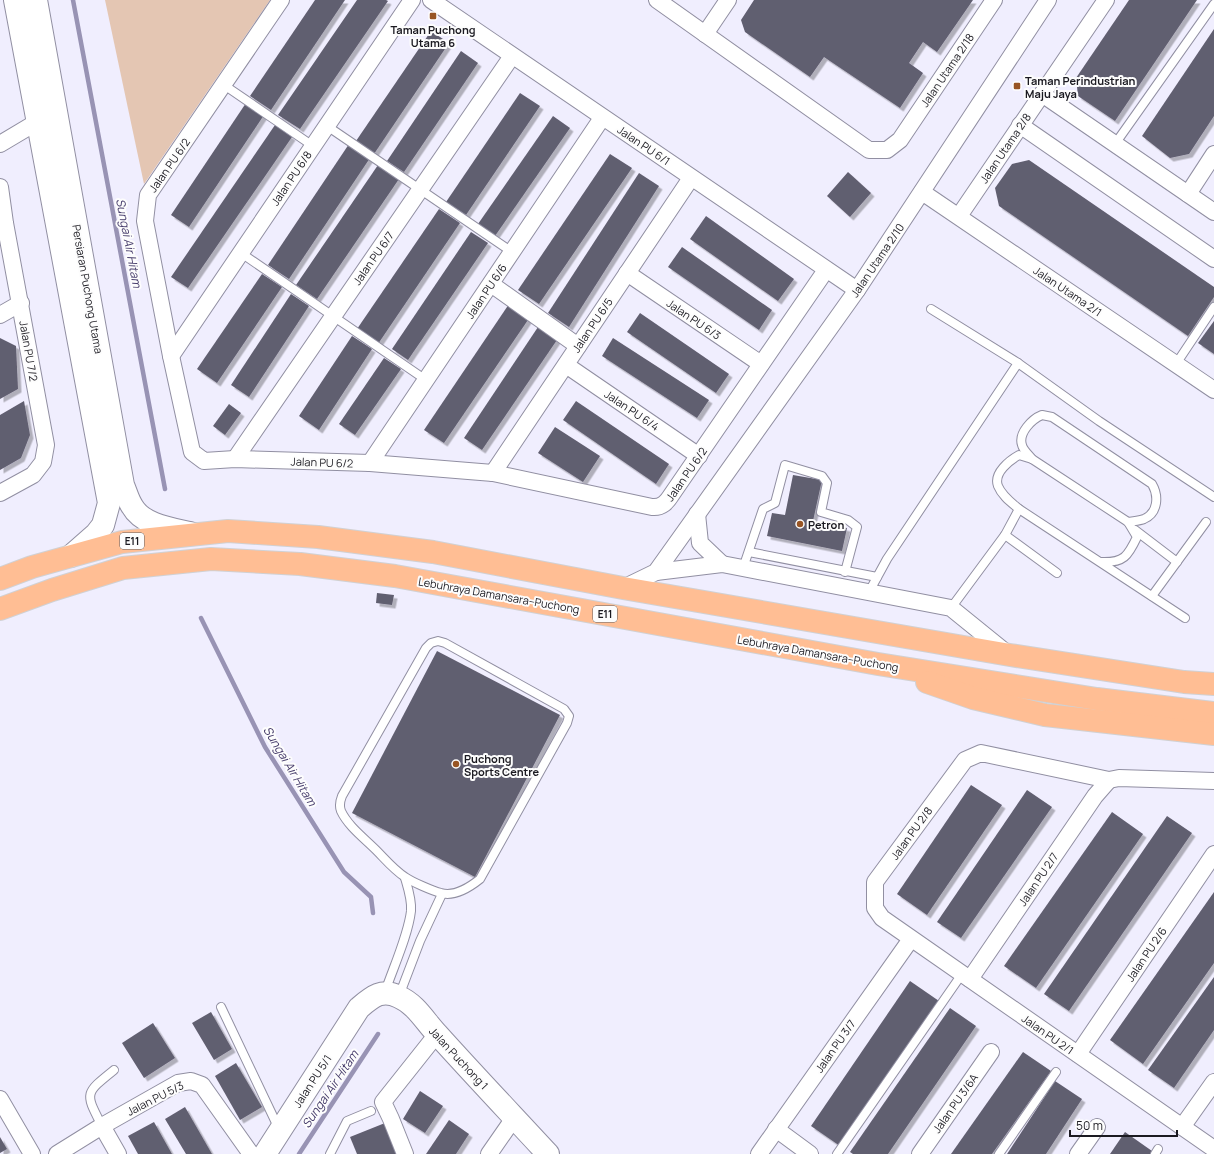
<svg xmlns="http://www.w3.org/2000/svg" width="1214" height="1154" font-family="Manrope,sans-serif">
<style>
.green{fill:#e4c6b3}
.lines{fill:none;stroke-linecap:round;stroke-linejoin:round}
.stream{stroke:#9893b4;stroke-width:4.5}
.building{fill:#615e70;filter:url(#shadow)}
.lane-casing{stroke:#918fa2;stroke-width:10}
.street-casing{stroke:#918fa2;stroke-width:18}
.secondary-casing{stroke:#918fa2;stroke-width:24}
.highway-casing{stroke:#d1d1d3;stroke-width:24}
.lane{stroke:#fff;stroke-width:8}
.street{stroke:#fff;stroke-width:16}
.secondary{stroke:#fff;stroke-width:22}
.highway{stroke:#ffbe94;stroke-width:22}
.poi-dot{fill:#985524;stroke:#fdfdfd;stroke-width:1.5}
.labels{text-anchor:middle;dominant-baseline:central;stroke-width:4;stroke-linejoin:round;paint-order:stroke}
.shield{fill:#fdfdfd;stroke:#5f5e63;stroke-width:1}
.shield-label{font-size:10px;font-weight:bold;fill:#1b1a21}
.poi-label{font-size:11px;font-weight:bold;fill:#1b1a21;stroke:#fdfdfd;text-anchor:start}
.street-label{font-size:11px;fill:#1b1a21;stroke:#fdfdfd}
.water-label{font-size:12px;font-style:italic;fill:#463c6b;stroke:#fdfdfd}
</style>
<defs>
<filter id="shadow"><feDropShadow dx="3.5" dy="3.5" stdDeviation="0" flood-color="#0004"/></filter>
</defs>
<rect width="100%" height="100%" fill="#f0eefe"/>
<path class="green" d="M 105,0 L 270,0 L 144,184 Z"/>
<g class="lines">
<g class="stream">
<path d="M 73,0 L 165,489"/>
<path d="M 201,618 L 265,747 L 344,872 L 371,897 L 373,913"/>
<path d="M 299,1154 L 378,1034"/>
</g>
</g>
<g class="building">
<path d="M 315,0 L 345,0 L 271,110 L 250,96 Z"/>
<path d="M 357,0 L 386,0 L 388,1 L 300,129 L 278,115 Z"/>
<path d="M 754,0 L 973,0 L 937,52 L 923,42 L 909,63 L 923,73 L 900,108 L 824,57 L 810,77 L 745,32 L 741,20 Z"/>
<path d="M 1129,0 L 1197,0 L 1115,121 L 1078,96 L 1076,78 Z"/>
<path d="M 1214,29 L 1214,116 L 1189,154 L 1170,158 L 1142,136 Z"/>
<path d="M 431,31 L 449,43 L 374,154 L 356,141 Z"/>
<path d="M 461,51 L 478,63 L 404,172 L 387,161 Z"/>
<path d="M 520,93 L 540,106 L 466,215 L 446,202 Z"/>
<path d="M 246,103 L 264,115 L 189,227 L 171,215 Z"/>
<path d="M 553,116 L 570,128 L 495,236 L 478,224 Z"/>
<path d="M 275,125 L 292,137 L 188,288 L 171,277 Z"/>
<path d="M 349,144 L 370,158 L 289,279 L 268,265 Z"/>
<path d="M 610,154 L 632,168 L 539,304 L 518,290 Z"/>
<path d="M 1029,160 L 1214,287 L 1214,297 L 1188,336 L 999,206 L 995,188 L 1012,164 Z"/>
<path d="M 378,165 L 399,179 L 317,299 L 296,285 Z"/>
<path d="M 848,172 L 871,193 L 850,217 L 827,196 Z"/>
<path d="M 639,173 L 659,186 L 569,327 L 548,313 Z"/>
<path d="M 439,209 L 460,223 L 378,344 L 357,329 Z"/>
<path d="M 706,216 L 794,279 L 778,301 L 690,239 Z"/>
<path d="M 471,232 L 488,243 L 408,360 L 392,349 Z"/>
<path d="M 682,247 L 772,310 L 759,330 L 668,267 Z"/>
<path d="M 262,274 L 282,287 L 217,383 L 197,369 Z"/>
<path d="M 291,294 L 309,306 L 249,397 L 231,385 Z"/>
<path d="M 509,304 L 530,317 L 444,443 L 424,430 Z"/>
<path d="M 640,313 L 729,374 L 716,393 L 627,332 Z"/>
<path d="M 1214,321 L 1214,354 L 1198,343 Z"/>
<path d="M 540,324 L 559,337 L 482,450 L 464,438 Z"/>
<path d="M 352,336 L 372,349 L 319,430 L 299,416 Z"/>
<path d="M 0,338 L 16,346 L 18,389 L 0,399 Z"/>
<path d="M 613,338 L 709,400 L 697,418 L 602,356 Z"/>
<path d="M 384,358 L 401,369 L 355,435 L 339,424 Z"/>
<path d="M 24,401 L 30,435 L 21,458 L 0,470 L 0,415 Z"/>
<path d="M 576,401 L 669,464 L 656,484 L 563,420 Z"/>
<path d="M 229,404 L 241,413 L 225,435 L 213,426 Z"/>
<path d="M 555,427 L 600,456 L 583,482 L 538,453 Z"/>
<path d="M 793,475 L 822,480 L 813,521 L 847,528 L 842,551 L 767,536 L 772,513 L 785,515 Z"/>
<path d="M 377,593 L 394,595 L 392,605 L 376,603 Z"/>
<path d="M 437,651 L 560,715 L 475,877 L 352,813 Z"/>
<path d="M 971,785 L 1002,805 L 927,915 L 897,894 Z"/>
<path d="M 1027,790 L 1052,807 L 961,938 L 937,922 Z"/>
<path d="M 1112,812 L 1143,834 L 1036,988 L 1004,966 Z"/>
<path d="M 1167,816 L 1192,833 L 1069,1011 L 1044,994 Z"/>
<path d="M 1214,892 L 1214,963 L 1143,1064 L 1110,1040 Z"/>
<path d="M 1214,977 L 1214,1030 L 1174,1088 L 1148,1070 Z"/>
<path d="M 910,981 L 939,1001 L 840,1146 L 811,1126 Z"/>
<path d="M 950,1008 L 976,1026 L 888,1154 L 853,1154 L 850,1152 Z"/>
<path d="M 211,1012 L 232,1049 L 214,1060 L 192,1023 Z"/>
<path d="M 153,1023 L 175,1058 L 144,1078 L 122,1043 Z"/>
<path d="M 1023,1052 L 1051,1071 L 992,1154 L 951,1154 Z"/>
<path d="M 236,1063 L 262,1107 L 240,1120 L 215,1076 Z"/>
<path d="M 1055,1081 L 1082,1099 L 1046,1154 L 1007,1154 Z"/>
<path d="M 420,1091 L 443,1106 L 425,1133 L 403,1119 Z"/>
<path d="M 185,1107 L 212,1154 L 186,1154 L 165,1119 Z"/>
<path d="M 449,1120 L 469,1134 L 456,1154 L 426,1154 Z"/>
<path d="M 154,1122 L 172,1154 L 138,1154 L 128,1136 Z"/>
<path d="M 385,1123 L 397,1154 L 357,1154 L 350,1137 Z"/>
<path d="M 1125,1132 L 1152,1151 L 1150,1154 L 1110,1154 Z"/>
<path d="M 0,1137 L 7,1149 L 0,1153 Z"/>
</g>
<g class="lines">
<defs>
<g id="lane">
<path d="M 224,85 L 313,146"/>
<path d="M 327,126 L 512,252"/>
<path d="M 1115,144 L 1214,4"/>
<path d="M 241,253 L 426,380"/>
<path d="M 931,309 L 1018,363"/>
<path d="M 1176,364 L 1214,307"/>
<path d="M 1032,459 C 1029,455 1023,450 1022,445 C 1018,433 1032,419 1042,415 L 1052,417 L 1152,484 C 1159,496 1158,513 1144,519 C 1139,521 1133,521 1128,522"/>
<path d="M 1135,530 L 1177,562"/>
<path d="M 1005,535 L 1057,573"/>
<path d="M 749,552 L 877,577"/>
<path d="M 1101,562 C 1124,563 1128,556 1137,537 L 1128,522 L 1032,459 L 1019,455 C 1010,460 993,473 998,486 C 1002,496 1012,503 1019,509 L 1185,618"/>
<path d="M 743,568 L 763,509 L 775,503 L 785,465 L 822,476 L 827,483 L 821,512 L 848,520 L 857,527 L 845,572"/>
<path d="M 869,592 L 887,559 L 1018,363 L 1099,421 L 1214,497"/>
<path d="M 1152,596 L 1206,522"/>
<path d="M 951,608 L 1005,535 L 1019,509"/>
<path d="M 438,641 L 445,643 L 564,709 L 569,716 L 567,723 L 480,879 C 470,887 455,897 441,893 C 433,891 412,882 405,877 C 394,870 385,859 376,850 C 364,838 348,826 341,811 C 339,806 340,801 342,796 L 426,648 L 431,643 Z"/>
<path d="M 385,992 C 393,968 408,936 411,911 C 412,900 408,888 405,878"/>
<path d="M 399,996 L 420,941 L 442,894"/>
<path d="M 221,1007 L 279,1129"/>
<path d="M 102,1126 C 85,1093 84,1094 114,1070"/>
<path d="M 330,1154 L 347,1121 L 371,1111"/>
<path d="M 837,1154 L 962,974"/>
<path d="M 999,1154 L 1056,1072"/>
<path d="M 1155,1154 L 1158,1149"/>
</g>
<g id="street">
<path d="M 281,0 L 148,195 L 145,221 L 171,356 L 192,452 L 204,461 L 235,459 L 370,463 L 493,473 L 652,507 C 662,508 667,502 672,494 L 826,270"/>
<path d="M 431,0 L 857,290"/>
<path d="M 657,0 L 869,150 L 887,150 L 900,140 L 994,0"/>
<path d="M 705,34 L 728,0"/>
<path d="M 1042,94 L 1214,212"/>
<path d="M 1020,125 L 1214,259"/>
<path d="M 0,144 L 37,122"/>
<path d="M 0,187 L 5,223 L 46,445 L 43,462 L 33,475 L 0,493"/>
<path d="M 922,192 L 1214,390"/>
<path d="M 1188,194 L 1214,154"/>
<path d="M 959,216 L 1106,0"/>
<path d="M 627,273 L 761,364"/>
<path d="M 491,284 L 578,346"/>
<path d="M 0,315 L 21,303"/>
<path d="M 171,356 L 412,0"/>
<path d="M 566,365 L 699,456"/>
<path d="M 235,459 L 512,56"/>
<path d="M 370,463 L 602,118"/>
<path d="M 493,473 L 691,178"/>
<path d="M 697,514 L 700,543 L 722,564"/>
<path d="M 656,572 L 722,564 L 951,608 L 1009,655"/>
<path d="M 623,588 L 656,572 L 857,290 L 1048,0"/>
<path d="M 1214,781 L 1119,778 L 1109,780 L 981,753 L 965,760 L 875,882 L 875,908 L 882,918 L 1214,1149"/>
<path d="M 970,979 L 1095,796 L 1109,780"/>
<path d="M 1078,1054 L 1214,854"/>
<path d="M 0,1099 L 32,1154"/>
<path d="M 102,1126 L 118,1154"/>
<path d="M 1182,1127 L 1214,1082"/>
<path d="M 776,1129 L 810,1154"/>
<path d="M 57,1154 L 102,1126 L 178,1083 L 191,1081 L 202,1085 L 251,1154"/>
<path d="M 405,1154 L 391,1119 L 383,1102 L 437,1034"/>
<path d="M 489,1154 L 514,1118"/>
<path d="M 759,1154 L 911,939"/>
<path d="M 920,1154 L 991,1052"/>
<path d="M 1078,1154 L 1097,1127"/>
</g>
<g id="secondary">
<path d="M 15,0 L 109,503 L 103,525 L 96,534 L 71,556"/>
<path d="M 36,0 L 123,485 C 126,492 128,500 132,506 C 143,526 173,529 194,534"/>
<path d="M 265,1154 L 359,1008 C 372,997 382,988 399,997 C 416,1004 426,1023 438,1035 C 474,1075 511,1114 548,1154"/>
</g>
<g id="highway">
<path d="M 0,579 L 32,567 L 122,542 L 228,531 L 318,537 L 433,552 L 623,588 L 1010,655 L 1184,682 L 1214,684"/>
<path d="M 0,609 L 52,590 L 123,568 L 211,559 L 300,564 L 395,576 L 878,664 L 1097,699 L 1214,713"/>
<path d="M 927,682 L 973,698 L 1045,715 L 1214,734"/>
</g>
</defs>
<use href="#lane" class="lane-casing"/>
<use href="#street" class="street-casing"/>
<use href="#secondary" class="secondary-casing"/>
<use href="#highway" class="highway-casing"/>
<use href="#lane" class="lane"/>
<use href="#street" class="street"/>
<use href="#secondary" class="secondary"/>
<use href="#highway" class="highway"/>
</g>
<g class="poi-dot">
<rect x="429" y="12" width="8" height="8" rx="2"/>
<rect x="1013" y="82" width="8" height="8" rx="2"/>
<circle cx="800" cy="524" r="4"/>
<circle cx="456" cy="764" r="4"/>
</g>
<g class="labels">
<g class="shield">
<rect x="120" y="533" width="24" height="16" rx="3"/>
<rect x="593" y="606" width="24" height="16" rx="3"/>
</g>
<g class="shield-label">
<text x="132" y="541">E11</text>
<text x="605" y="614">E11</text>
</g>
<g class="poi-label">
<text x="433" y="29" text-anchor="middle">Taman Puchong<tspan x="433" dy="13">Utama 6</tspan></text>
<text x="1025" y="80">Taman Perindustrian<tspan x="1025" dy="13">Maju Jaya</tspan></text>
<text x="808" y="524">Petron</text>
<text x="464" y="758">Puchong<tspan x="464" dy="13">Sports Centre</tspan></text>
</g>
<g class="street-label">
<text transform="translate(947 70) rotate(-56)">Jalan Utama 2/18</text>
<text transform="translate(644 145) rotate(34)">Jalan PU 6/1</text>
<text transform="translate(1005 148) rotate(-56)">Jalan Utama 2/8</text>
<text transform="translate(169 165) rotate(-55)">Jalan PU 6/2</text>
<text transform="translate(291 178) rotate(-56)">Jalan PU 6/8</text>
<text transform="translate(373 258) rotate(-55)">Jalan PU 6/7</text>
<text transform="translate(877 260) rotate(-56)">Jalan Utama 2/10</text>
<text transform="translate(88 289) rotate(80)">Persiaran Puchong Utama</text>
<text transform="translate(486 291) rotate(-56)">Jalan PU 6/6</text>
<text transform="translate(1068 291) rotate(34)">Jalan Utama 2/1</text>
<text transform="translate(694 319) rotate(34)">Jalan PU 6/3</text>
<text transform="translate(592 325) rotate(-56)">Jalan PU 6/5</text>
<text transform="translate(29 351) rotate(80)">Jalan PU 7/2</text>
<text transform="translate(632 410) rotate(34)">Jalan PU 6/4</text>
<text transform="translate(322 462) rotate(2)">Jalan PU 6/2</text>
<text transform="translate(686 474) rotate(-55)">Jalan PU 6/2</text>
<text transform="translate(499 595) rotate(10)">Lebuhraya Damansara–Puchong</text>
<text transform="translate(818 653) rotate(10)">Lebuhraya Damansara–Puchong</text>
<text transform="translate(911 833) rotate(-54)">Jalan PU 2/8</text>
<text transform="translate(1038 879) rotate(-56)">Jalan PU 2/7</text>
<text transform="translate(1146 954) rotate(-56)">Jalan PU 2/6</text>
<text transform="translate(1048 1034) rotate(35)">Jalan PU 2/1</text>
<text transform="translate(835 1046) rotate(-55)">Jalan PU 3/7</text>
<text transform="translate(459 1058) rotate(47)">Jalan Puchong 1</text>
<text transform="translate(312 1081) rotate(-57)">Jalan PU 5/1</text>
<text transform="translate(155 1098) rotate(-27)">Jalan PU 5/3</text>
<text transform="translate(955 1103) rotate(-55)">Jalan PU 3/6A</text>
</g>
<g class="water-label">
<text transform="translate(129 243) rotate(79)">Sungai Air Hitam</text>
<text transform="translate(290 766) rotate(59)">Sungai Air Hitam</text>
<text transform="translate(330 1089) rotate(-56)">Sungai Air Hitam</text>
</g>
</g>
<path d="M1070 1130v6h107v-6" fill="none" stroke="#1b1a21" stroke-width="2"/>
<text x="1076" y="1130" font-size="12" fill="#1b1a21" stroke="#fdfdfd" stroke-width="3" paint-order="stroke">50 m</text>
</svg>
